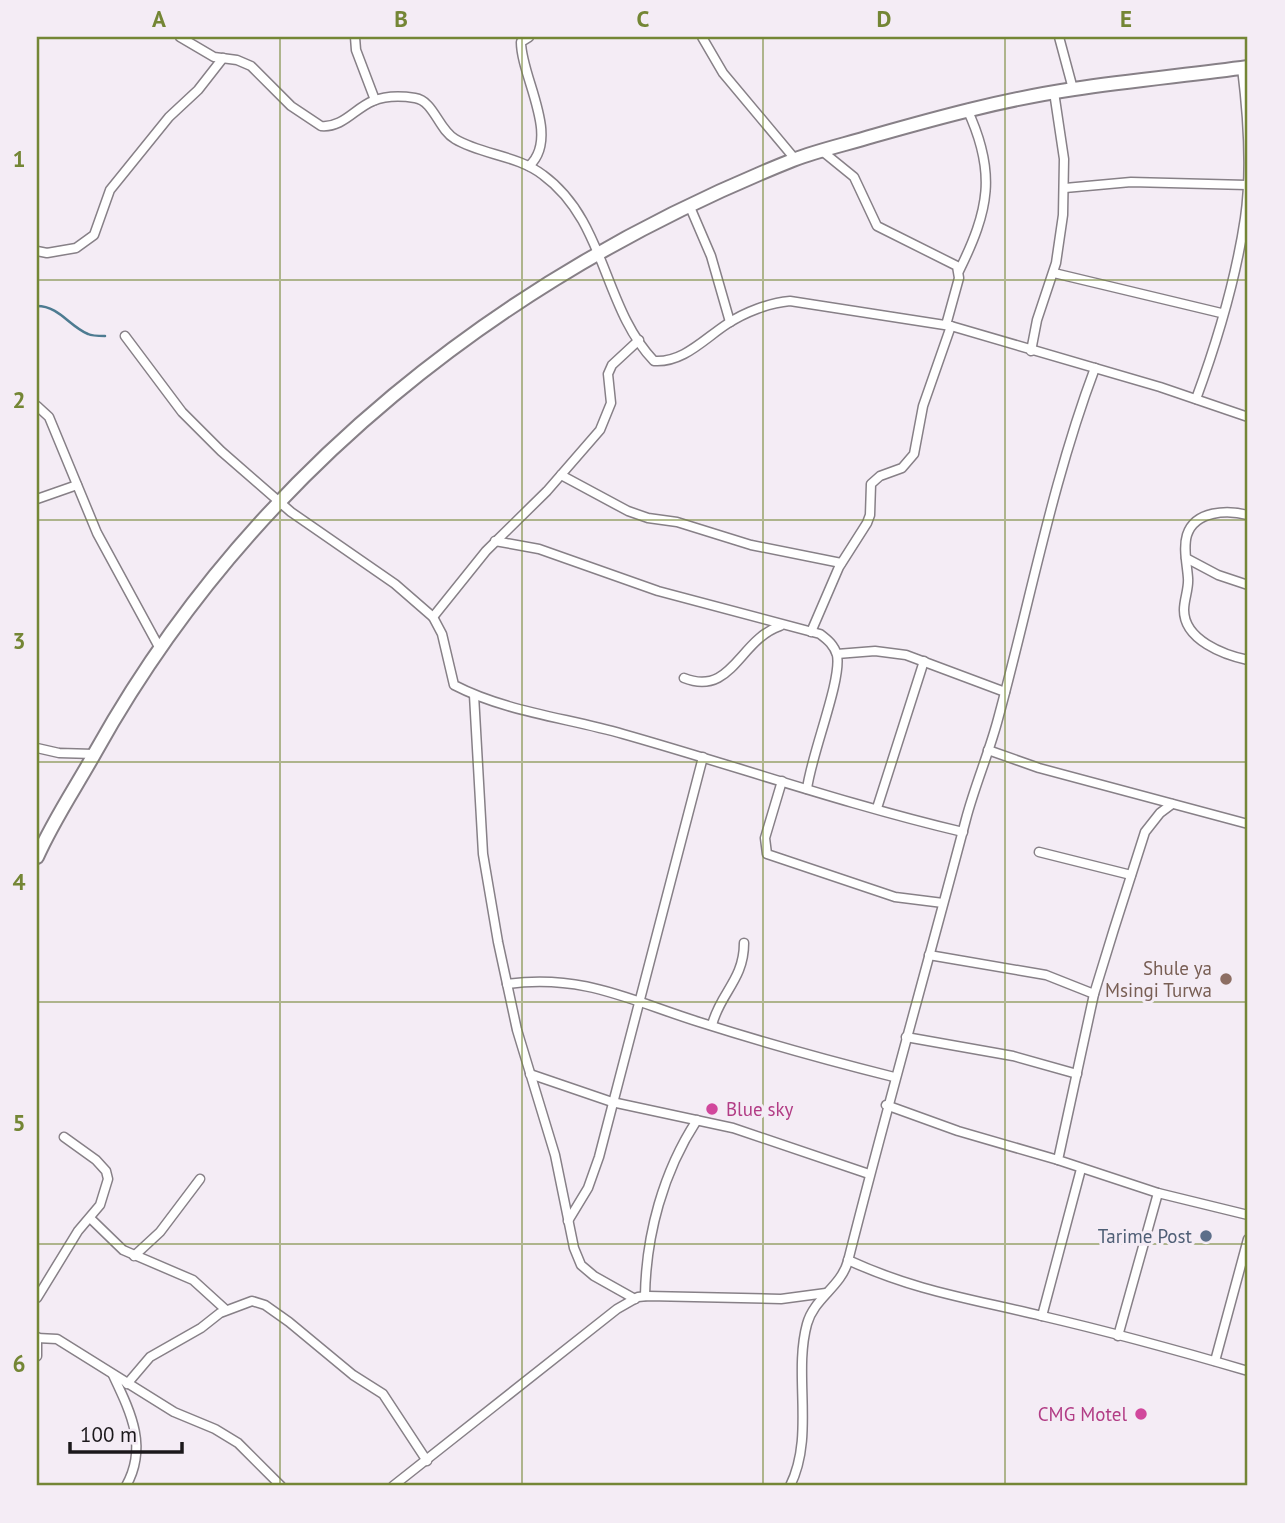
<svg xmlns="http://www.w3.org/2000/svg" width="1285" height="1523" font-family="'PT Sans',sans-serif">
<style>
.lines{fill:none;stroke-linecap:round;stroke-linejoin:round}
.stream{stroke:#4d7b91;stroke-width:2.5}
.minor-casing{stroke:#878087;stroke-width:11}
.highway-casing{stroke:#878087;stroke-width:16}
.minor{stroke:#fff;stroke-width:8}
.highway{stroke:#fff;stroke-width:12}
.grid{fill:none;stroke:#748635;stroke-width:2;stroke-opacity:0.55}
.education-dot{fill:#8d6e63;stroke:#f4ecf5;stroke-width:2.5}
.hotel-dot{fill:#d1479c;stroke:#f4ecf5;stroke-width:2.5}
.service-dot{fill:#5c6f8a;stroke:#f4ecf5;stroke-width:2.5}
.labels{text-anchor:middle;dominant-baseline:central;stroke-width:6;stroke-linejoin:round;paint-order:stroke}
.education-label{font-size:19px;fill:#785e54;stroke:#f4ecf5;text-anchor:end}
.hotel-label{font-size:19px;fill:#b23c85;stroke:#f4ecf5;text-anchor:start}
.service-label{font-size:19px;fill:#4e5e75;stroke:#f4ecf5;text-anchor:end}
.neatline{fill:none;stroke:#748635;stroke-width:2.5}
.grid-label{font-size:23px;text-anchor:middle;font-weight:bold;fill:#748635}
</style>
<rect width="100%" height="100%" fill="#f4ecf5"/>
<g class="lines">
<path class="stream" d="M 37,306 C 59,306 69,326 88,334 C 92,336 100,336 105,336"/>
<defs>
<g id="minor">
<path d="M 180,37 L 214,57 L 237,60 L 251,66 L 291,106 L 321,126 C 343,128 355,108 373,101 C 385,96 402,96 415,98 C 434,101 438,129 455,139 C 482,155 517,155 543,175 C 606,221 603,308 654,361 C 683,363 704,339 727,324 C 745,312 769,303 790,301 L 951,326 L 1160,387 L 1248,417"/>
<path d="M 355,37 L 356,50 L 375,100"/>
<path d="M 529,37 L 521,42 C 521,77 561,137 529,166"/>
<path d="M 702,37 L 723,73 L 795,159"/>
<path d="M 1059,37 L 1073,89"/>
<path d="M 822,151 L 854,177 L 877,226 L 957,266 L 959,278 L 946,325"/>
<path d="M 1065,188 L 1131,182 L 1247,185"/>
<path d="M 690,207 L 711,256 L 730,322"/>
<path d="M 37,251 L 47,253 L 76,248 L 94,235 L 110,190 L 169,117 L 198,90 L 223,58"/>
<path d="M 959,271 C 989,210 997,173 967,109"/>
<path d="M 1054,273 L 1221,313"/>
<path d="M 125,336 L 182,412 L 221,451 L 291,512 L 395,584 L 433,617 L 442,634 L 454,685 C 506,712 568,718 623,734 C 736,766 848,805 963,832"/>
<path d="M 1031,351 L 1037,320 L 1056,263 L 1063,215 L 1064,159 L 1054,92"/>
<path d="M 1196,399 C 1217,342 1236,278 1245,218 C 1252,170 1248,116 1242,68"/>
<path d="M 37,406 L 49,417 L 97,533 L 159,647"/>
<path d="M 561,475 L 628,511 L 648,518 L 677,522 L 751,545 L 841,563"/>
<path d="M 37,499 L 77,485"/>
<path d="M 1248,515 C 1228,510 1195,510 1187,535 C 1183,548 1187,564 1188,578 C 1189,589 1184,599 1184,610 C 1184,640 1224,655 1248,660"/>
<path d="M 495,541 L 539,549 L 658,591 L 820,634 C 828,640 834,645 837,655 C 842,680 811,755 807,789"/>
<path d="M 1186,558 L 1218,575 L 1248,585"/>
<path d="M 433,617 L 486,551 L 547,491 L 600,430 L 611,403 L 608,374 L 612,365 L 639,340"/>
<path d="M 811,632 L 839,567 L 867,523 L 870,515 L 871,484 L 880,476 L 902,468 L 914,454 L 923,406 L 951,326"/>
<path d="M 837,654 L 875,651 L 906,655 L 1005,692"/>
<path d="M 684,678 C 732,697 739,640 780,626"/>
<path d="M 474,695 L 483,854 L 498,942 L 517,1030 L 555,1155 L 574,1248 L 581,1265 L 594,1276 L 635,1299"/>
<path d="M 37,748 L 59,753 L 94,754"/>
<path d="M 988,750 L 1039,768 L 1248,824"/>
<path d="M 782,781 L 765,838 L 767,854 L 895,897 L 943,903"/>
<path d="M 1172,804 L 1160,813 L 1145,832 L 1114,929 L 1094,994 L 1058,1160 L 1158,1193 L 1248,1215"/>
<path d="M 877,808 L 924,661"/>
<path d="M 1039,852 L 1131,875"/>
<path d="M 929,955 L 1046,975 L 1094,994"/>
<path d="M 507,984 C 584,974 629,1000 699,1022 C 762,1042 830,1061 894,1077"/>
<path d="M 712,1025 C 720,993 744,980 744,943"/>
<path d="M 906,1037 L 1013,1056 L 1077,1074"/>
<path d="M 530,1074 L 612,1102 L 733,1128 L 869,1174"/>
<path d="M 886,1105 L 958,1131 L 1058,1160"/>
<path d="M 90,1218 L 123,1250 L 193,1280 L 226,1310"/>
<path d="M 568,1221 L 588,1188 L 599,1157 L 703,757"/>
<path d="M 134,1256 L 160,1232 L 200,1179"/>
<path d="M 848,1260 C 915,1291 972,1299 1042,1316 C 1111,1332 1180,1351 1248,1371"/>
<path d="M 645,1296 C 646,1235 663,1172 697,1120"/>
<path d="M 37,1298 L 78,1231 L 100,1205 L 108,1179 L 106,1171 L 96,1160 L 64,1137"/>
<path d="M 1042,1316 L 1081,1169"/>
<path d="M 1118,1336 L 1158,1193"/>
<path d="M 37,1337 L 37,1356"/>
<path d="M 37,1338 L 57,1339 L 174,1412 L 215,1429 L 238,1443 L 281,1486"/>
<path d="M 1215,1361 L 1248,1239"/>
<path d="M 113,1375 C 131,1413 148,1447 126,1486"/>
<path d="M 127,1384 L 150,1357 L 201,1328 L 220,1313 L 252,1301 L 265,1305 L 289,1322 L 353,1375 L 383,1394 L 427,1461"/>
<path d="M 393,1486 L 617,1309 L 638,1297 L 648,1296 L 781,1299 L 826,1293"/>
<path d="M 790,1486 C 815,1436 793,1375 807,1324 C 814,1298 841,1287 848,1261 C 885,1114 927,967 966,819 C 975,785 989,753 998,719 C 1030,602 1052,482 1095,368"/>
</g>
<path id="highway" d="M 37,857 C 54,819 76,787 96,751 C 250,475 502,276 793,160 C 819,150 847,144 873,136 C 940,117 1006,99 1074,89 C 1132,80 1190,75 1248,67"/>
</defs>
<use href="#minor" class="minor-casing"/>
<use href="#highway" class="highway-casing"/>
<use href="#minor" class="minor"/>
<use href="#highway" class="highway"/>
</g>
<path class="grid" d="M 280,37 L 280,1486M 522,37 L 522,1486M 763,37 L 763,1486M 1005,37 L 1005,1486M 37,280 L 1248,280M 37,520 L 1248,520M 37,762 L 1248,762M 37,1002 L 1248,1002M 37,1244 L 1248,1244"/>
<circle class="education-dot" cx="1226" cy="979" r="7"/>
<g class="hotel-dot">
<circle cx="712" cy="1109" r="7"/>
<circle cx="1141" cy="1414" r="7"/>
</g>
<circle class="service-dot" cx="1206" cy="1236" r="7"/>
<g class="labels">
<g class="education-label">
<text x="1212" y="968">Shule ya<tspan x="1212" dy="22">Msingi Turwa</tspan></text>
</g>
<g class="hotel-label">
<text x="726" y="1109">Blue sky</text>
<text x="1127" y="1414" text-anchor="end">CMG Motel</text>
</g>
<g class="service-label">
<text x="1192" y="1236">Tarime Post</text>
</g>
</g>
<rect width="1285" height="1523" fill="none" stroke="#f4ecf5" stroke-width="77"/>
<path d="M70 1442v10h112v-10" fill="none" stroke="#1b181b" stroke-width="3.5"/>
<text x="80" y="1442" font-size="21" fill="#1b181b" stroke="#f4ecf5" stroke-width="5" paint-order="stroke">100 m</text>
<rect x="38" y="38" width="1208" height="1446" class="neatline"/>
<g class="grid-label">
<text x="159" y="27">A</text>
<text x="401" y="27">B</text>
<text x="643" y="27">C</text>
<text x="884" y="27">D</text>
<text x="1126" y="27">E</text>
<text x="19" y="167">1</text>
<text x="19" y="408">2</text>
<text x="19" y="649">3</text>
<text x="19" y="890">4</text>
<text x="19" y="1131">5</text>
<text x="19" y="1372">6</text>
</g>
</svg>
